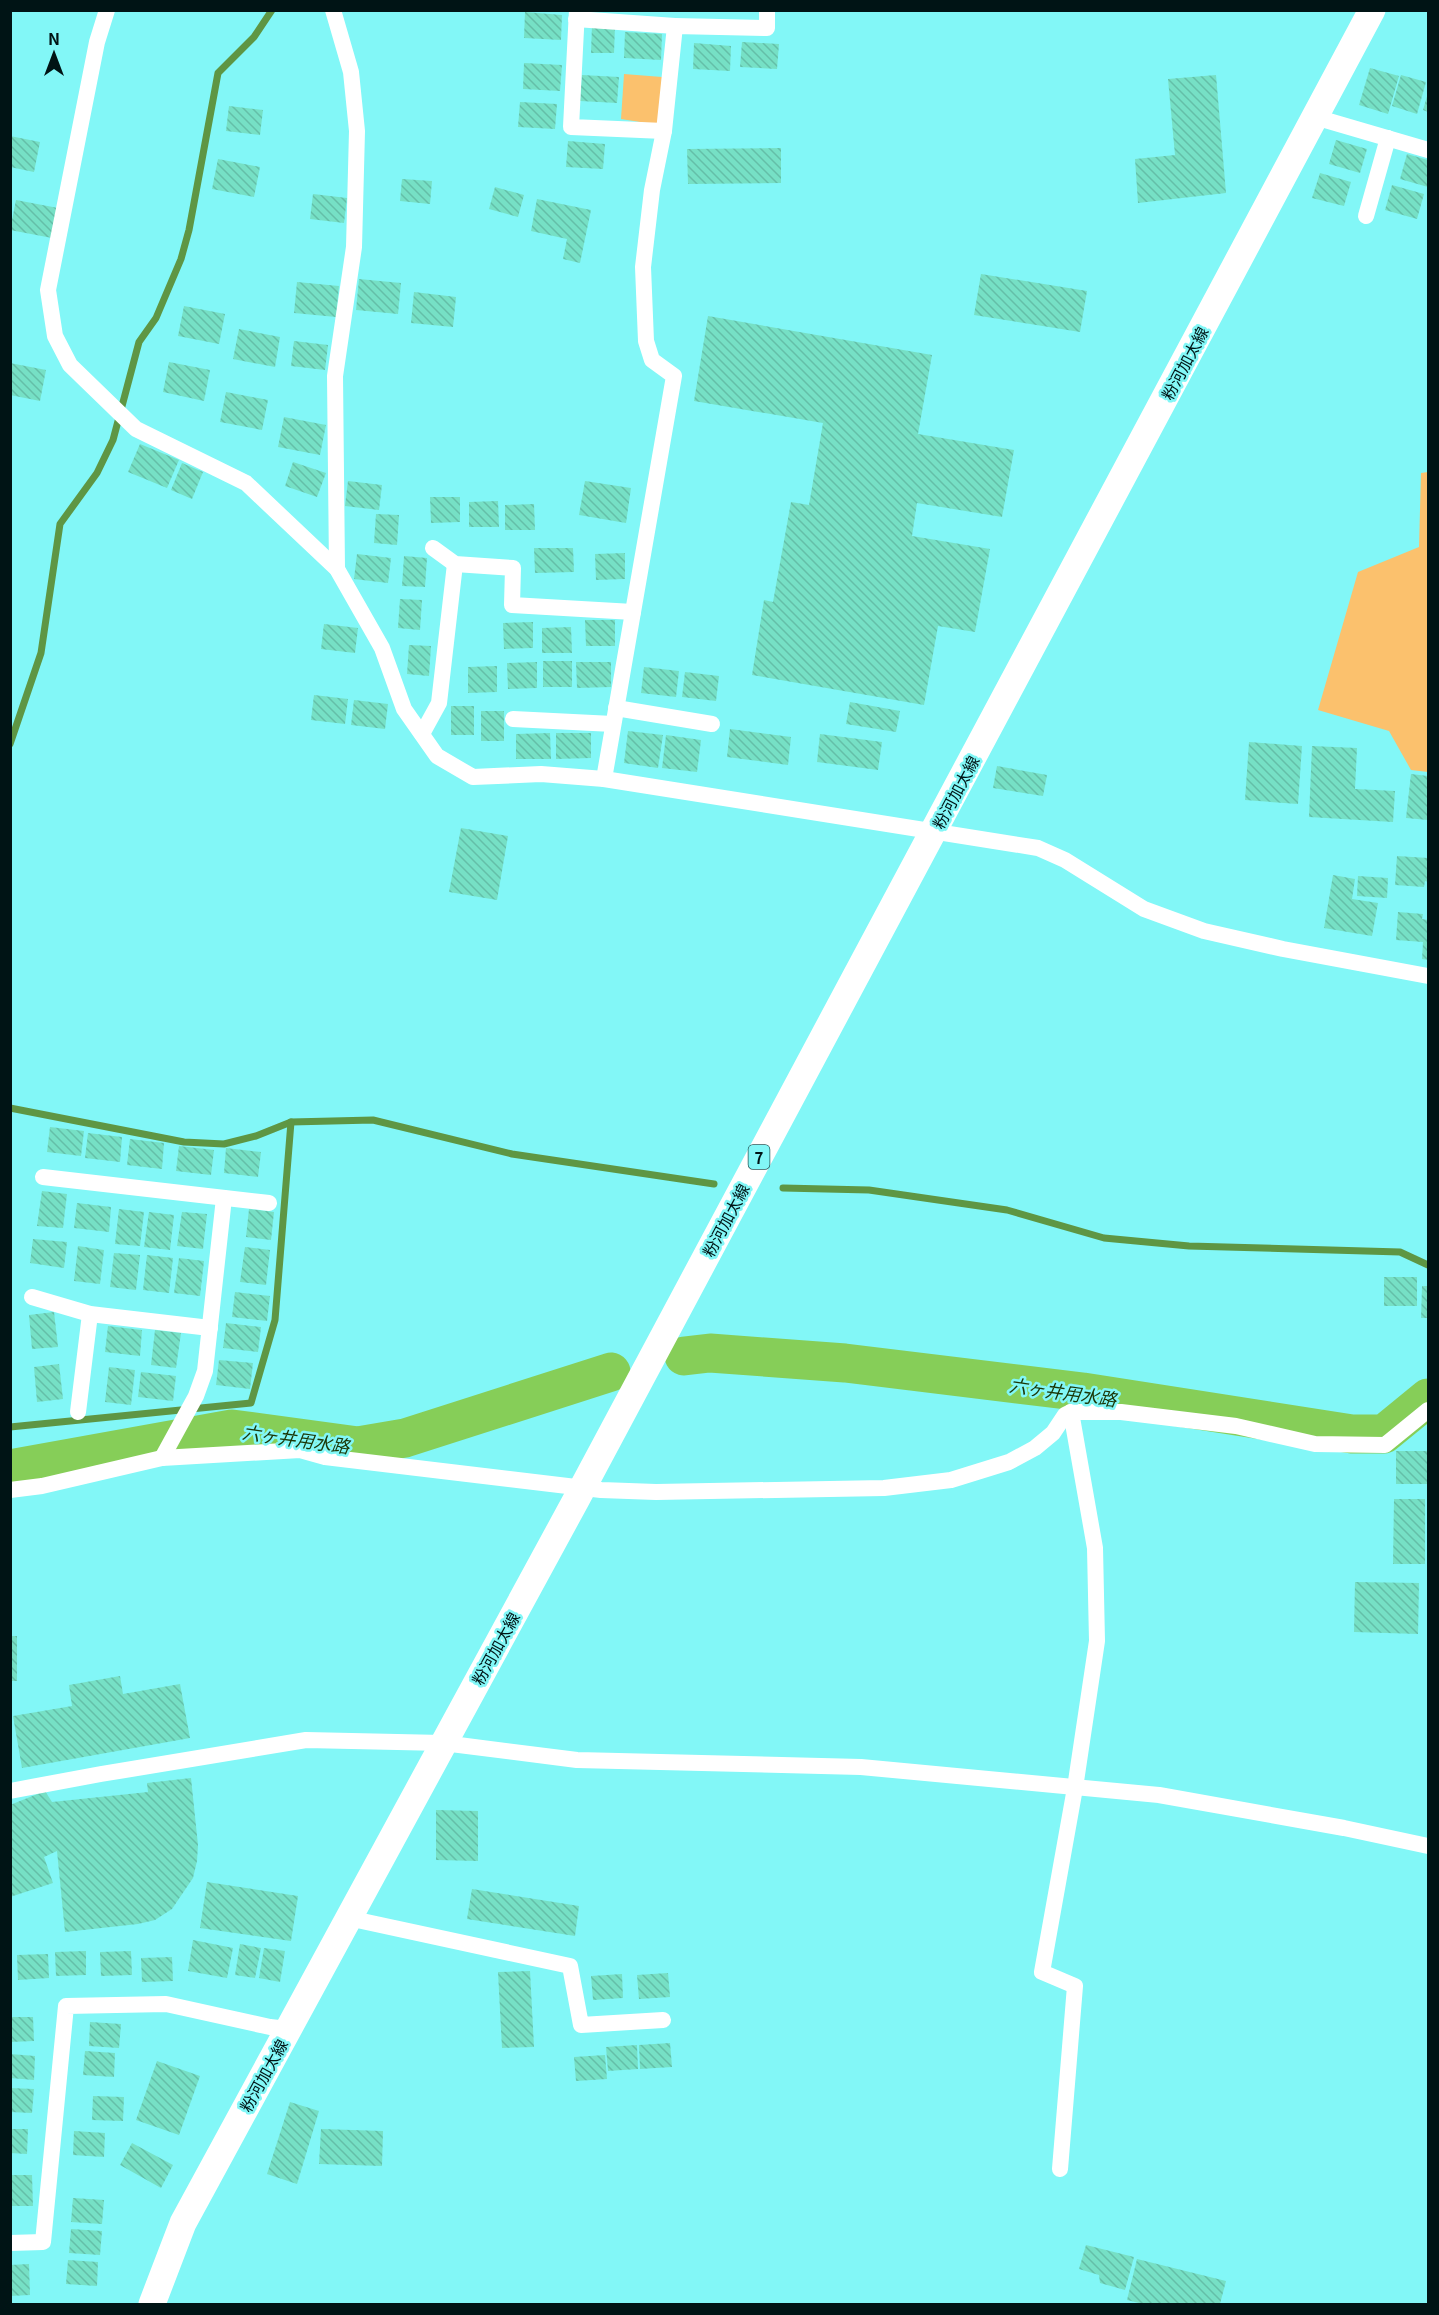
<svg xmlns="http://www.w3.org/2000/svg" width="1439" height="2315" font-family="Georgia,'Noto Sans JP',serif">
<style>
.park{fill:#fbc16d}
.lines{fill:none;stroke-linecap:round;stroke-linejoin:round}
.stream{stroke:#5e9644;stroke-width:7}
.river{stroke:#86ce58;stroke-width:39}
.building{fill:url(#building-back-hatch)}
.minor{stroke:#fff;stroke-width:16}
.primary{stroke:#fff;stroke-width:27}
.labels{text-anchor:middle;dominant-baseline:central;stroke-width:5;stroke-linejoin:round;paint-order:stroke}
.shield{fill:#82f7f7;stroke:#275859;stroke-width:1.5}
.shield-label{font-size:15px;font-weight:bold;fill:#001415}
.street-label{font-size:16px;fill:#001415;stroke:#82f7f7}
.water-label{font-size:18px;font-style:italic;fill:#1b3606;stroke:#82f7f7}
</style>
<defs>
<pattern id="building-back-hatch" width="6" height="6" patternUnits="userSpaceOnUse" patternTransform="scale(1.5)"><rect width="6" height="6" fill="#76e0c5"/><path d="M-1 5l2 2M0 0l6 6M5-1l2 2" fill="none" stroke="#64bfa8"/></pattern>
</defs>
<rect width="100%" height="100%" fill="#82f7f7"/>
<g class="park">
<path d="M 624,74 L 662,77 L 659,125 L 621,119 Z"/>
<path d="M 1428,472 L 1428,772 L 1411,770 L 1389,731 L 1318,710 L 1358,572 L 1419,547 L 1421,473 Z"/>
</g>
<g class="lines">
<g class="stream">
<path d="M 10,744 L 41,653 L 60,524 L 97,473 L 113,440 L 139,342 L 156,318 L 181,259 L 189,230 L 218,73 L 254,37 L 272,10"/>
<path d="M 10,1108 L 184,1142 L 224,1144 L 256,1136 L 291,1122 L 373,1120 L 512,1154 L 714,1184"/>
<path d="M 783,1188 L 869,1190 L 1007,1210 L 1104,1238 L 1189,1246 L 1400,1252 L 1428,1265"/>
<path d="M 10,1427 L 251,1403 L 275,1320 L 291,1122"/>
</g>
<g class="river">
<path d="M 684,1356 L 710,1353 L 845,1363 L 1083,1392 L 1352,1434 L 1384,1434 L 1428,1398"/>
<path d="M 10,1469 L 232,1429 L 358,1446 L 405,1438 L 611,1372"/>
</g>
</g>
<g class="building">
<path d="M 525,12 L 562,15 L 561,40 L 524,38 Z"/>
<path d="M 592,25 L 615,26 L 614,53 L 591,53 Z"/>
<path d="M 625,32 L 662,34 L 661,60 L 624,58 Z"/>
<path d="M 742,42 L 779,44 L 777,69 L 740,67 Z"/>
<path d="M 694,43 L 731,46 L 730,71 L 693,69 Z"/>
<path d="M 524,63 L 562,65 L 560,91 L 523,89 Z"/>
<path d="M 1370,68 L 1399,76 L 1388,114 L 1359,105 Z"/>
<path d="M 582,75 L 619,77 L 617,103 L 580,101 Z"/>
<path d="M 1216,75 L 1226,193 L 1138,203 L 1135,159 L 1175,155 L 1168,79 Z"/>
<path d="M 1401,75 L 1426,82 L 1417,114 L 1392,106 Z"/>
<path d="M 1428,93 L 1428,112 L 1423,110 Z"/>
<path d="M 520,102 L 557,104 L 555,129 L 518,127 Z"/>
<path d="M 229,106 L 263,110 L 260,135 L 226,131 Z"/>
<path d="M 10,136 L 40,142 L 34,172 L 10,167 Z"/>
<path d="M 1336,140 L 1367,149 L 1360,173 L 1329,164 Z"/>
<path d="M 568,141 L 605,144 L 603,169 L 566,167 Z"/>
<path d="M 781,148 L 781,183 L 688,184 L 687,149 Z"/>
<path d="M 1407,154 L 1428,160 L 1428,187 L 1400,179 Z"/>
<path d="M 218,159 L 260,167 L 254,197 L 212,189 Z"/>
<path d="M 1320,173 L 1351,182 L 1344,206 L 1312,198 Z"/>
<path d="M 402,179 L 432,181 L 430,204 L 400,201 Z"/>
<path d="M 1392,185 L 1424,194 L 1417,219 L 1385,210 Z"/>
<path d="M 495,187 L 524,195 L 518,217 L 489,209 Z"/>
<path d="M 313,194 L 347,198 L 344,223 L 310,219 Z"/>
<path d="M 537,199 L 591,210 L 580,263 L 563,259 L 567,239 L 531,231 Z"/>
<path d="M 16,200 L 58,208 L 52,238 L 10,230 Z"/>
<path d="M 981,274 L 1087,291 L 1080,332 L 974,315 Z"/>
<path d="M 359,279 L 401,283 L 398,314 L 356,310 Z"/>
<path d="M 297,282 L 339,286 L 336,317 L 294,313 Z"/>
<path d="M 414,292 L 456,297 L 453,327 L 411,323 Z"/>
<path d="M 184,306 L 225,314 L 219,344 L 178,336 Z"/>
<path d="M 708,316 L 932,355 L 918,434 L 1014,450 L 1002,517 L 917,503 L 912,536 L 990,549 L 975,632 L 938,626 L 924,705 L 752,675 L 764,600 L 773,602 L 791,502 L 809,505 L 823,423 L 694,401 Z"/>
<path d="M 239,329 L 280,337 L 275,367 L 233,359 Z"/>
<path d="M 294,341 L 328,345 L 325,370 L 291,366 Z"/>
<path d="M 169,362 L 210,370 L 204,401 L 163,392 Z"/>
<path d="M 10,363 L 46,370 L 40,401 L 10,395 Z"/>
<path d="M 226,392 L 268,400 L 262,430 L 220,422 Z"/>
<path d="M 284,417 L 326,425 L 320,455 L 278,447 Z"/>
<path d="M 140,444 L 179,460 L 167,488 L 128,472 Z"/>
<path d="M 293,462 L 326,473 L 317,497 L 285,486 Z"/>
<path d="M 182,463 L 203,472 L 192,499 L 171,490 Z"/>
<path d="M 348,481 L 382,485 L 379,510 L 345,506 Z"/>
<path d="M 585,481 L 631,488 L 626,523 L 579,515 Z"/>
<path d="M 430,497 L 460,497 L 460,522 L 431,523 Z"/>
<path d="M 498,501 L 499,527 L 469,527 L 469,502 Z"/>
<path d="M 534,504 L 535,530 L 505,530 L 505,505 Z"/>
<path d="M 376,514 L 399,515 L 397,545 L 374,543 Z"/>
<path d="M 534,548 L 573,548 L 574,572 L 535,573 Z"/>
<path d="M 625,553 L 625,579 L 596,580 L 595,554 Z"/>
<path d="M 357,554 L 391,558 L 388,583 L 354,579 Z"/>
<path d="M 404,556 L 427,558 L 425,587 L 402,586 Z"/>
<path d="M 400,599 L 422,600 L 420,630 L 398,628 Z"/>
<path d="M 585,620 L 615,620 L 615,646 L 586,646 Z"/>
<path d="M 533,622 L 533,648 L 504,649 L 503,623 Z"/>
<path d="M 324,624 L 358,628 L 355,653 L 321,649 Z"/>
<path d="M 571,627 L 572,653 L 542,653 L 542,628 Z"/>
<path d="M 409,645 L 431,646 L 429,676 L 407,674 Z"/>
<rect x="543" y="661" width="29" height="26"/>
<path d="M 537,662 L 537,688 L 508,689 L 507,663 Z"/>
<path d="M 576,662 L 611,662 L 611,687 L 577,688 Z"/>
<path d="M 497,666 L 497,692 L 468,693 L 468,667 Z"/>
<path d="M 644,667 L 679,671 L 676,697 L 641,693 Z"/>
<path d="M 685,672 L 719,676 L 716,701 L 682,697 Z"/>
<path d="M 314,695 L 348,699 L 345,724 L 311,720 Z"/>
<path d="M 354,700 L 388,704 L 385,729 L 351,725 Z"/>
<path d="M 850,702 L 900,711 L 896,732 L 846,724 Z"/>
<rect x="451" y="706" width="23" height="29"/>
<rect x="481" y="711" width="23" height="30"/>
<path d="M 730,729 L 791,737 L 788,765 L 727,757 Z"/>
<path d="M 628,731 L 663,735 L 658,768 L 624,763 Z"/>
<path d="M 550,733 L 551,759 L 516,759 L 516,734 Z"/>
<path d="M 556,733 L 591,733 L 591,758 L 556,759 Z"/>
<path d="M 820,734 L 882,742 L 878,770 L 817,762 Z"/>
<path d="M 666,735 L 701,740 L 697,772 L 662,768 Z"/>
<path d="M 1249,742 L 1302,746 L 1298,804 L 1245,800 Z"/>
<path d="M 1312,746 L 1357,748 L 1355,789 L 1395,791 L 1393,822 L 1309,817 Z"/>
<path d="M 997,766 L 1047,775 L 1043,796 L 993,788 Z"/>
<path d="M 1411,774 L 1428,776 L 1428,820 L 1406,818 Z"/>
<path d="M 461,828 L 508,836 L 497,900 L 449,892 Z"/>
<path d="M 1397,856 L 1428,858 L 1428,882 L 1425,881 L 1424,887 L 1395,885 Z"/>
<path d="M 1333,875 L 1355,879 L 1352,899 L 1378,903 L 1372,936 L 1324,928 Z"/>
<path d="M 1358,876 L 1388,878 L 1387,898 L 1357,896 Z"/>
<path d="M 1398,912 L 1423,914 L 1422,919 L 1428,920 L 1428,960 L 1422,959 L 1423,942 L 1396,940 Z"/>
<path d="M 50,1127 L 84,1131 L 81,1156 L 47,1152 Z"/>
<path d="M 88,1133 L 122,1137 L 120,1162 L 85,1158 Z"/>
<path d="M 130,1139 L 164,1143 L 162,1169 L 127,1165 Z"/>
<path d="M 179,1146 L 214,1150 L 211,1175 L 176,1171 Z"/>
<path d="M 226,1148 L 261,1152 L 258,1177 L 224,1173 Z"/>
<path d="M 42,1191 L 67,1194 L 63,1228 L 37,1226 Z"/>
<path d="M 77,1203 L 111,1207 L 109,1232 L 74,1228 Z"/>
<path d="M 119,1209 L 144,1212 L 140,1246 L 115,1244 Z"/>
<path d="M 249,1209 L 274,1212 L 271,1240 L 246,1237 Z"/>
<path d="M 149,1212 L 174,1215 L 170,1250 L 144,1247 Z"/>
<path d="M 182,1212 L 207,1214 L 203,1249 L 177,1246 Z"/>
<path d="M 33,1239 L 67,1242 L 64,1268 L 30,1263 Z"/>
<path d="M 78,1246 L 104,1250 L 100,1284 L 74,1281 Z"/>
<path d="M 245,1247 L 270,1250 L 266,1285 L 240,1282 Z"/>
<path d="M 114,1253 L 140,1255 L 136,1290 L 110,1287 Z"/>
<path d="M 147,1255 L 173,1258 L 169,1293 L 143,1290 Z"/>
<path d="M 179,1258 L 204,1261 L 200,1296 L 174,1293 Z"/>
<rect x="1384" y="1277" width="33" height="29"/>
<path d="M 1422,1286 L 1428,1286 L 1428,1318 L 1421,1318 Z"/>
<path d="M 235,1292 L 270,1296 L 267,1321 L 232,1317 Z"/>
<path d="M 54,1312 L 58,1347 L 32,1349 L 29,1315 Z"/>
<path d="M 226,1323 L 261,1327 L 258,1352 L 223,1348 Z"/>
<path d="M 108,1326 L 142,1330 L 140,1356 L 105,1352 Z"/>
<path d="M 155,1330 L 181,1333 L 176,1368 L 151,1365 Z"/>
<path d="M 219,1360 L 253,1363 L 250,1389 L 216,1385 Z"/>
<path d="M 59,1364 L 63,1399 L 37,1402 L 34,1367 Z"/>
<path d="M 109,1367 L 135,1370 L 131,1405 L 105,1402 Z"/>
<path d="M 141,1372 L 176,1376 L 173,1401 L 138,1397 Z"/>
<path d="M 1396,1451 L 1428,1451 L 1427,1484 L 1396,1484 Z"/>
<path d="M 1394,1499 L 1425,1499 L 1425,1564 L 1393,1564 Z"/>
<path d="M 1355,1582 L 1419,1583 L 1418,1634 L 1354,1632 Z"/>
<rect x="10" y="1636" width="7" height="45"/>
<path d="M 120,1676 L 123,1694 L 180,1684 L 190,1738 L 22,1768 L 13,1716 L 72,1706 L 69,1685 Z"/>
<path d="M 191,1778 L 198,1845 L 197,1861 L 193,1878 L 172,1909 L 155,1920 L 138,1924 L 65,1932 L 57,1851 L 44,1857 L 53,1883 L 10,1897 L 10,1805 L 45,1791 L 52,1802 L 148,1792 L 147,1783 Z"/>
<path d="M 436,1810 L 478,1811 L 478,1861 L 436,1860 Z"/>
<path d="M 207,1882 L 298,1896 L 291,1941 L 200,1928 Z"/>
<path d="M 472,1889 L 579,1906 L 575,1936 L 467,1919 Z"/>
<path d="M 193,1940 L 233,1948 L 227,1978 L 188,1971 Z"/>
<path d="M 240,1944 L 261,1948 L 255,1978 L 235,1975 Z"/>
<path d="M 264,1948 L 285,1951 L 280,1982 L 259,1978 Z"/>
<path d="M 86,1951 L 86,1975 L 56,1976 L 55,1952 Z"/>
<path d="M 131,1951 L 132,1975 L 101,1976 L 100,1952 Z"/>
<path d="M 48,1954 L 49,1978 L 18,1980 L 17,1955 Z"/>
<path d="M 172,1957 L 173,1981 L 142,1982 L 141,1958 Z"/>
<path d="M 530,1971 L 534,2047 L 502,2048 L 498,1972 Z"/>
<path d="M 668,1973 L 670,1997 L 639,1999 L 637,1975 Z"/>
<path d="M 622,1974 L 623,1998 L 593,2000 L 591,1976 Z"/>
<path d="M 10,2017 L 33,2017 L 34,2041 L 10,2042 Z"/>
<path d="M 90,2022 L 121,2024 L 119,2048 L 89,2046 Z"/>
<path d="M 670,2043 L 672,2067 L 640,2069 L 639,2045 Z"/>
<path d="M 637,2045 L 638,2069 L 608,2071 L 606,2047 Z"/>
<path d="M 85,2051 L 115,2053 L 114,2077 L 83,2075 Z"/>
<path d="M 10,2054 L 35,2056 L 34,2080 L 10,2078 Z"/>
<path d="M 605,2055 L 607,2079 L 576,2081 L 574,2057 Z"/>
<path d="M 157,2061 L 200,2076 L 179,2135 L 136,2120 Z"/>
<path d="M 10,2088 L 34,2089 L 32,2113 L 10,2112 Z"/>
<path d="M 93,2096 L 124,2097 L 123,2121 L 92,2120 Z"/>
<path d="M 290,2102 L 319,2111 L 297,2184 L 267,2174 Z"/>
<path d="M 10,2129 L 28,2129 L 27,2154 L 10,2153 Z"/>
<path d="M 321,2129 L 383,2131 L 382,2166 L 319,2164 Z"/>
<path d="M 74,2131 L 105,2133 L 104,2157 L 73,2155 Z"/>
<path d="M 132,2143 L 173,2165 L 161,2188 L 120,2165 Z"/>
<path d="M 11,2175 L 32,2175 L 33,2206 L 12,2206 Z"/>
<path d="M 73,2198 L 104,2200 L 102,2224 L 71,2222 Z"/>
<path d="M 71,2229 L 102,2231 L 100,2255 L 69,2253 Z"/>
<path d="M 1086,2245 L 1134,2257 L 1125,2290 L 1100,2283 L 1099,2275 L 1079,2269 Z"/>
<path d="M 1137,2259 L 1226,2281 L 1220,2304 L 1143,2304 L 1127,2300 Z"/>
<path d="M 68,2260 L 98,2262 L 97,2286 L 66,2284 Z"/>
<path d="M 29,2264 L 30,2295 L 10,2296 L 10,2265 Z"/>
</g>
<g class="lines">
<g class="minor">
<path d="M 107,10 L 97,42 L 48,290 L 55,336 L 70,365 L 136,429 L 246,483 L 337,569 L 382,648 L 404,709 L 437,756 L 473,777 L 541,774 L 604,779 L 1038,848 L 1065,860 L 1144,909 L 1204,931 L 1283,949 L 1428,976"/>
<path d="M 333,10 L 351,72 L 357,131 L 354,247 L 335,376 L 337,569"/>
<path d="M 577,10 L 571,127 L 664,131"/>
<path d="M 576,19 L 675,26"/>
<path d="M 1315,117 L 1428,150"/>
<path d="M 1366,216 L 1388,138"/>
<path d="M 433,548 L 455,564 L 513,568 L 512,605 L 633,612"/>
<path d="M 616,708 L 712,724"/>
<path d="M 513,719 L 613,724"/>
<path d="M 422,734 L 439,703 L 455,564"/>
<path d="M 604,779 L 674,376 L 652,360 L 646,341 L 643,267 L 652,190 L 664,131 L 675,26 L 767,28 L 767,10"/>
<path d="M 43,1177 L 269,1203"/>
<path d="M 32,1297 L 90,1314 L 210,1328"/>
<path d="M 78,1412 L 90,1314"/>
<path d="M 162,1458 L 196,1396 L 205,1371 L 224,1198"/>
<path d="M 10,1490 L 42,1486 L 162,1458 L 300,1450 L 325,1457 L 601,1490 L 656,1492 L 884,1488 L 951,1480 L 1009,1462 L 1035,1448 L 1053,1433 L 1065,1415 L 1071,1412 L 1121,1412 L 1236,1426 L 1315,1444 L 1385,1445 L 1428,1410"/>
<path d="M 10,1791 L 101,1774 L 306,1740 L 443,1743 L 577,1760 L 861,1767 L 1159,1795 L 1344,1828 L 1428,1846"/>
<path d="M 348,1918 L 570,1966 L 581,2025 L 663,2020"/>
<path d="M 1060,2169 L 1075,1986 L 1042,1972 L 1075,1788 L 1097,1641 L 1095,1548 L 1071,1412"/>
<path d="M 10,2243 L 43,2242 L 66,2006 L 166,2004 L 270,2027 L 288,2029"/>
</g>
<path class="primary" d="M 152,2304 L 183,2223 L 576,1500 L 1372,10"/>
</g>
<g class="labels">
<rect class="shield" x="748.5" y="1145" width="21" height="24" rx="4.5"/>
<g class="shield-label">
<text x="759" y="1157">7</text>
</g>
<g class="street-label">
<text transform="translate(1184 363) rotate(-62)">粉河加太線</text>
<text transform="translate(955 792) rotate(-62)">粉河加太線</text>
<text transform="translate(725 1220) rotate(-62)">粉河加太線</text>
<text transform="translate(495 1648) rotate(-61)">粉河加太線</text>
<text transform="translate(263 2075) rotate(-61)">粉河加太線</text>
</g>
<g class="water-label">
<text transform="translate(1063 1391) rotate(8)">六ヶ井用水路</text>
<text transform="translate(296 1438) rotate(8)">六ヶ井用水路</text>
</g>
</g>
<rect width="1439" height="2315" fill="none" stroke="#001415" stroke-width="24"/>
<g transform="translate(54 54)" stroke="#82f7f7" stroke-width="4.5" paint-order="stroke">
<path d="M0-4.5L10 22L0 15L-10 22Z" fill="#001415"/>
<text y="-9" font-size="16" font-weight="bold" text-anchor="middle" fill="#001415">N</text>
</g>
</svg>
